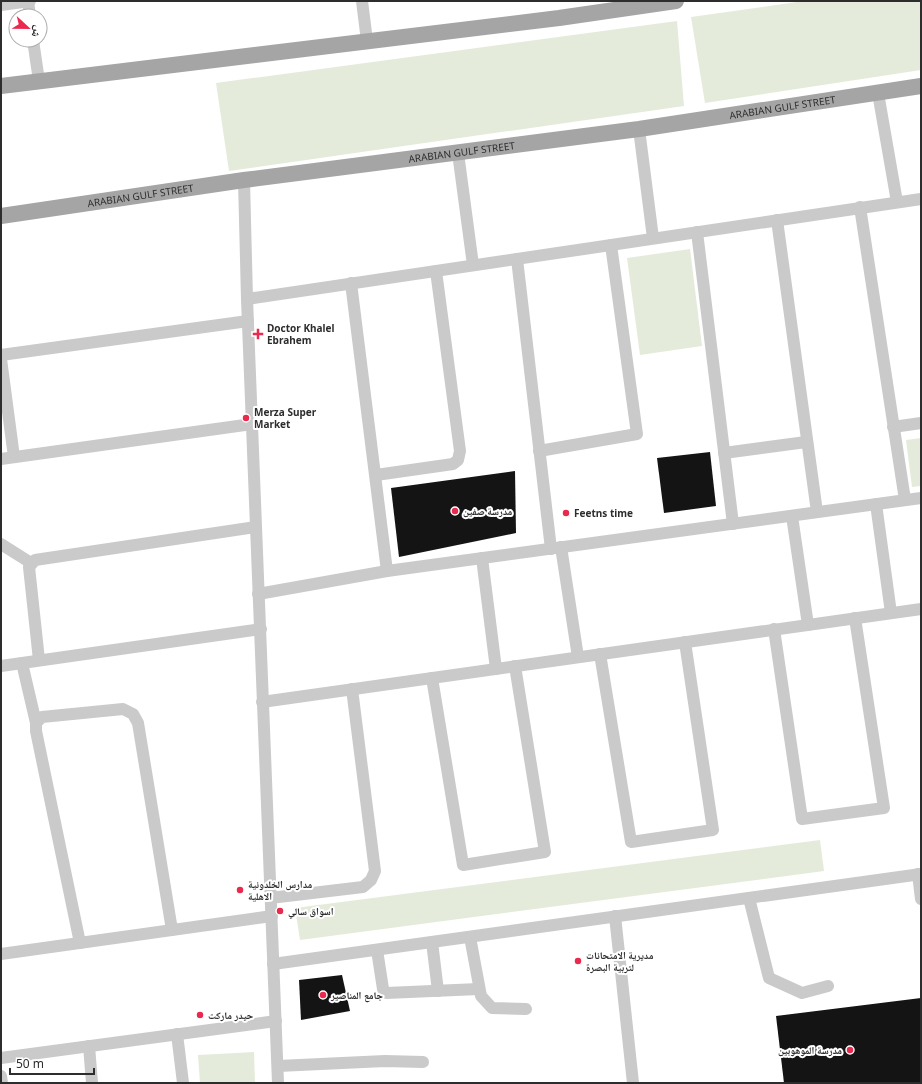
<svg xmlns="http://www.w3.org/2000/svg" width="922" height="1084" font-family="'Noto Sans','Noto Naskh Arabic',sans-serif">
<style>
.green{fill:#e5ebda}
.building{fill:#141414}
.lines{fill:none;stroke-linecap:round;stroke-linejoin:round}
.minor{stroke:#cacaca;stroke-width:12}
.major{stroke:#a5a5a5;stroke-width:16}
.poi-dot{fill:#e92a4e;stroke:#fff;stroke-width:1.5}
.labels{text-anchor:middle;dominant-baseline:central;stroke-width:4;stroke-linejoin:round;paint-order:stroke}
.street-label{font-size:10px;fill:#2d2d2d;stroke:#fff}
.poi-label{font-size:10px;font-weight:bold;fill:#2d2d2d;stroke:#fff;text-anchor:start}
</style>
<rect width="100%" height="100%" fill="#fff"/>
<g class="green">
<path d="M 804,1 L 921,1 L 921,70 L 705,103 L 691,17 Z"/>
<path d="M 677,21 L 684,106 L 229,171 L 216,83 Z"/>
<path d="M 690,249 L 702,346 L 640,355 L 627,258 Z"/>
<path d="M 921,438 L 921,486 L 912,487 L 906,440 Z"/>
<path d="M 820,840 L 824,871 L 300,940 L 295,908 Z"/>
<path d="M 254,1052 L 255,1083 L 200,1083 L 198,1055 Z"/>
</g>
<g class="building">
<path d="M 710,452 L 716,506 L 664,513 L 657,458 Z"/>
<path d="M 515,471 L 516,533 L 399,557 L 391,488 Z"/>
<path d="M 342,975 L 350,1011 L 301,1020 L 299,980 Z"/>
<path d="M 921,998 L 921,1083 L 784,1083 L 776,1016 Z"/>
</g>
<g class="lines">
<g class="minor">
<path d="M 28,1 L 30,16"/>
<path d="M 362,1 L 367,41"/>
<path d="M 1,5 L 30,1"/>
<path d="M 33,40 L 39,81"/>
<path d="M 878,93 L 897,202"/>
<path d="M 639,129 L 653,238"/>
<path d="M 458,153 L 473,265"/>
<path d="M 244,180 L 247,299 L 278,1083"/>
<path d="M 860,207 L 905,500"/>
<path d="M 777,220 L 817,512"/>
<path d="M 697,232 L 733,524"/>
<path d="M 517,259 L 551,549"/>
<path d="M 351,283 L 387,571"/>
<path d="M 247,299 L 921,199"/>
<path d="M 1,355 L 248,321"/>
<path d="M 1,359 L 14,457"/>
<path d="M 893,427 L 921,423"/>
<path d="M 539,451 L 637,434 L 611,245"/>
<path d="M 724,453 L 806,442"/>
<path d="M 1,459 L 252,424"/>
<path d="M 376,475 L 453,464 L 458,460 L 460,451 L 436,271"/>
<path d="M 876,504 L 891,613"/>
<path d="M 792,516 L 808,625"/>
<path d="M 1,544 L 31,563"/>
<path d="M 561,547 L 578,657"/>
<path d="M 482,558 L 496,669"/>
<path d="M 258,594 L 387,571 L 921,498"/>
<path d="M 774,629 L 802,819 L 884,808 L 855,618"/>
<path d="M 600,654 L 631,842 L 713,830 L 685,642"/>
<path d="M 39,660 L 29,567 L 35,560 L 256,527"/>
<path d="M 22,663 L 36,723"/>
<path d="M 1,666 L 261,629"/>
<path d="M 432,678 L 463,865 L 545,852 L 515,666"/>
<path d="M 262,702 L 921,609"/>
<path d="M 918,874 L 921,899"/>
<path d="M 270,898 L 363,887 L 371,880 L 375,871 L 352,689"/>
<path d="M 749,898 L 769,978 L 802,993 L 828,986"/>
<path d="M 615,916 L 633,1083"/>
<path d="M 470,937 L 481,996 L 492,1008 L 526,1009"/>
<path d="M 432,942 L 438,991"/>
<path d="M 80,943 L 36,731 L 36,723 L 42,717 L 123,709 L 133,714 L 138,723 L 172,930"/>
<path d="M 377,950 L 383,989 L 386,993 L 479,989"/>
<path d="M 1,954 L 272,916"/>
<path d="M 273,964 L 921,874"/>
<path d="M 177,1034 L 183,1083"/>
<path d="M 89,1046 L 92,1083"/>
<path d="M 1,1058 L 276,1021"/>
<path d="M 278,1066 L 385,1061 L 423,1062"/>
<path d="M 1,1076 L 2,1083"/>
</g>
<g class="major">
<path d="M 1,86 L 559,18 L 676,1"/>
<path id="s1" d="M 1,216 L 244,180 L 639,129 L 921,86"/>
</g>
</g>
<g class="poi-dot">
<path d="M256 328h4v4h4v4h-4v4h-4v-4h-4v-4h4z"/>
<circle cx="246" cy="418" r="4"/>
<circle cx="455" cy="511" r="4"/>
<circle cx="566" cy="513" r="4"/>
<circle cx="240" cy="890" r="4"/>
<circle cx="280" cy="911" r="4"/>
<circle cx="578" cy="961" r="4"/>
<circle cx="323" cy="995" r="4"/>
<circle cx="200" cy="1015" r="4"/>
<circle cx="850" cy="1050" r="4"/>
</g>
<g class="labels">
<g class="street-label">
<text stroke="none"><textPath href="#s1" startOffset="789">ARABIAN GULF STREET</textPath></text>
<text stroke="none"><textPath href="#s1" startOffset="465">ARABIAN GULF STREET</textPath></text>
<text stroke="none"><textPath href="#s1" startOffset="141">ARABIAN GULF STREET</textPath></text>
</g>
<g class="poi-label">
<text x="267" y="328">Doctor Khalel<tspan x="267" dy="12">Ebrahem</tspan></text>
<text x="254" y="412">Merza Super<tspan x="254" dy="12">Market</tspan></text>
<text x="463" y="511">مدرسة صفين</text>
<text x="574" y="513">Feetns time</text>
<text x="248" y="884">مدارس الخلدونية<tspan x="248" dy="12">الاهلية</tspan></text>
<text x="288" y="911">اسواق سالي</text>
<text x="586" y="955">مديرية الامتحانات<tspan x="586" dy="12">لتربية البصرة</tspan></text>
<text x="331" y="995">جامع المناصير</text>
<text x="208" y="1015">حيدر ماركت</text>
<text x="842" y="1050" text-anchor="end">مدرسة الموهوبين</text>
</g>
</g>
<rect width="922" height="1084" fill="none" stroke="#2d2d2d" stroke-width="4"/>
<g transform="translate(28 28) rotate(112)"><circle r="19" fill="#ffffff" stroke="#ababab"/>
<path d="M0-3L7 15L0 10L-7 15Z" fill="#e92a4e"/>
<text y="-6" font-size="11" font-weight="bold" text-anchor="middle" fill="#2d2d2d">ش</text>
</g>
<path d="M10 1068v6h84v-6" fill="none" stroke="#2d2d2d" stroke-width="2"/>
<text x="16" y="1068" font-size="12" fill="#2d2d2d" stroke="#ffffff" stroke-width="3" paint-order="stroke">50 m</text>
</svg>
